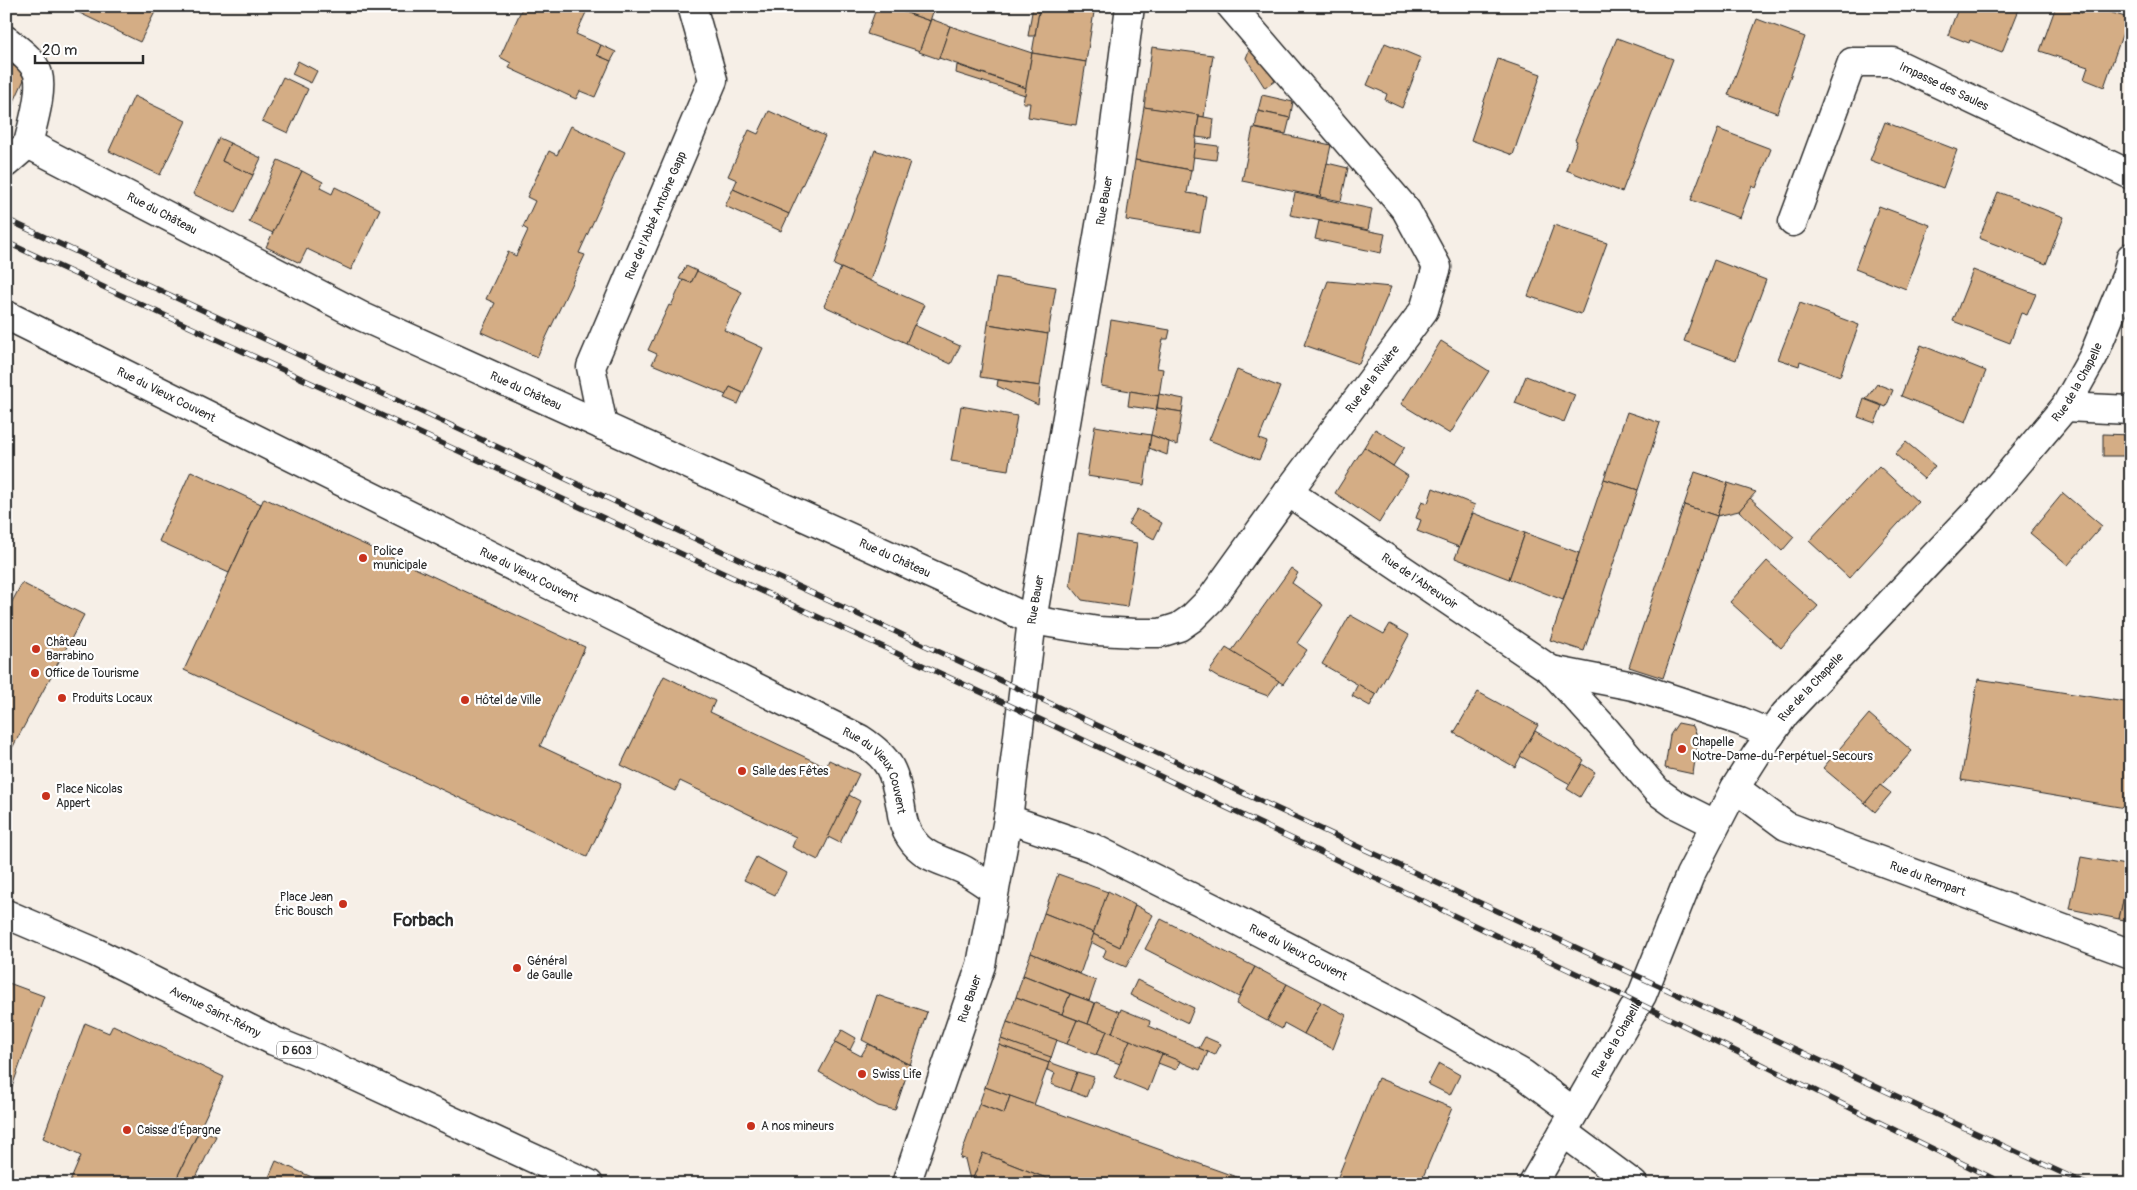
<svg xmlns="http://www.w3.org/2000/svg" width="2137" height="1190" font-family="Pangolin,sans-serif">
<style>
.building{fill:#d4ad85;stroke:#2b2b2b}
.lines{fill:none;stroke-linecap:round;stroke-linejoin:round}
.minor-casing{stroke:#2b2b2b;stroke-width:31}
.major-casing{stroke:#2b2b2b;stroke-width:31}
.minor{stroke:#fff;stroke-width:28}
.major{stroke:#fff;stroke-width:28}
.rail-casing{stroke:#2b2b2b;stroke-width:5.5}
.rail{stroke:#fff;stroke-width:4;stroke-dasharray:11;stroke-linecap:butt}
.poi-dot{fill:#c8321e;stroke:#fff;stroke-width:2}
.labels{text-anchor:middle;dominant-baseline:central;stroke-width:4.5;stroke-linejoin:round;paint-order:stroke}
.shield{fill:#fff;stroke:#6b6b6b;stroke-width:1}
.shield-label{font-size:11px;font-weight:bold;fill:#2b2b2b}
.street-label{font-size:12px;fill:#2b2b2b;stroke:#fff}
.poi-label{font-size:12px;fill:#2b2b2b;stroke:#fff;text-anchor:start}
.district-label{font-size:18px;font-weight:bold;fill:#2b2b2b;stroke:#fff}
</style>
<rect width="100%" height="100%" fill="#f6efe7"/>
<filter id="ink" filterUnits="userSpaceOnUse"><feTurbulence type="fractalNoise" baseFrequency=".02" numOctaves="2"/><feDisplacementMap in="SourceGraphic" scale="10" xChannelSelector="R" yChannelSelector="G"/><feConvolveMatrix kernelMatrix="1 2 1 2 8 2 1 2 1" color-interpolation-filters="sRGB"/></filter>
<g filter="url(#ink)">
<g class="building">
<path d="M 65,6 L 158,6 L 140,42 Z"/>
<path d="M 523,6 L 589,6 L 576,34 L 601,45 L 597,55 L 611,61 L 595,97 L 580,91 L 576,99 L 509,68 L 511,63 L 500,57 Z"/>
<path d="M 877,6 L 887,6 L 930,21 L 920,51 L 867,34 Z"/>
<path d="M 887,6 L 935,6 L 930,21 Z"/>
<path d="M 1033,6 L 1040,6 L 1035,36 L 1028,36 Z"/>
<path d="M 1040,6 L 1095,6 L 1086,62 L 1032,53 Z"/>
<path d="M 1959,6 L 2020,7 L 2002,52 L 1970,40 L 1969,43 L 1948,35 Z"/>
<path d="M 2056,6 L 2082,13 L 2084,6 L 2091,6 L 2128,18 L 2104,87 L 2084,79 L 2088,67 L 2040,51 Z"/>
<path d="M 931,19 L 950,26 L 939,59 L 919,52 Z"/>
<path d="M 1757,19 L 1805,37 L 1777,113 L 1728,95 Z"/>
<path d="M 950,26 L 1032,53 L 1026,88 L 939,58 Z"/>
<path d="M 1617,38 L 1673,59 L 1622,192 L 1566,170 L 1577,141 L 1575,140 Z"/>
<path d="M 1252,43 L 1275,81 L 1265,88 L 1246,58 Z"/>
<path d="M 1385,43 L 1421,58 L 1402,108 L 1385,100 L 1387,94 L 1367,85 Z"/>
<path d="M 601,45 L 616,52 L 611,61 L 597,55 Z"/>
<path d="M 1152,47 L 1213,55 L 1204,117 L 1144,107 Z"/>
<path d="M 1032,53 L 1086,62 L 1076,125 L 1028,117 L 1030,103 L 1023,103 Z"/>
<path d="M 1498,59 L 1541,74 L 1513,155 L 1471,140 Z"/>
<path d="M 298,61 L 317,71 L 311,83 L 292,74 Z"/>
<path d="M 6,62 L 27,73 L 9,113 L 6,112 Z"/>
<path d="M 957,65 L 1026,88 L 1025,95 L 956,73 Z"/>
<path d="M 283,77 L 308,89 L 288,133 L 262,121 Z"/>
<path d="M 1262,95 L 1293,102 L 1290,118 L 1258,111 Z"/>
<path d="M 134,96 L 186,121 L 160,175 L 109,151 Z"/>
<path d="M 1144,107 L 1199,115 L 1192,170 L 1135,160 Z"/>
<path d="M 769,111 L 825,136 L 789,214 L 733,189 L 737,180 L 728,176 L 749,130 L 758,134 Z"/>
<path d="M 1258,111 L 1290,118 L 1286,134 L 1255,128 Z"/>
<path d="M 1199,116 L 1214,119 L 1212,139 L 1196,137 Z"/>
<path d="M 1885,122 L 1957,150 L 1943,188 L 1870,160 Z"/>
<path d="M 571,126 L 625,152 L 579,253 L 585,255 L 537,357 L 481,332 L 495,303 L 486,299 L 508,252 L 516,256 L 528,230 L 523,227 L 535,201 L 527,197 L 549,151 L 557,155 Z"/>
<path d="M 1253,128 L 1331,145 L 1320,197 L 1242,181 Z"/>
<path d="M 1718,129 L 1771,149 L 1756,188 L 1752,186 L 1740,218 L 1691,200 Z"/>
<path d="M 219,138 L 230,143 L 222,161 L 253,175 L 235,213 L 193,194 Z"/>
<path d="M 230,143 L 261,158 L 253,175 L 222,161 Z"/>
<path d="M 1195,143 L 1218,146 L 1216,160 L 1193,157 Z"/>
<path d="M 875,150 L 910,162 L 870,281 L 834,265 Z"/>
<path d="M 278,160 L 302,171 L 273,233 L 249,222 Z"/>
<path d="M 1135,160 L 1191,170 L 1187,193 L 1206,196 L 1200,232 L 1126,220 Z"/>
<path d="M 1327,163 L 1348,168 L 1341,201 L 1320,197 Z"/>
<path d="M 302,171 L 323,182 L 320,188 L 332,194 L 335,187 L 380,209 L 351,270 L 307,249 L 300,263 L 266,247 Z"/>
<path d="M 733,189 L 789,214 L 781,231 L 725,206 Z"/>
<path d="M 1998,192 L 2064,217 L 2046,264 L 1979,238 Z"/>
<path d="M 1295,193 L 1372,209 L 1368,230 L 1290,215 Z"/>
<path d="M 1879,206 L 1930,225 L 1906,289 L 1855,269 Z"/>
<path d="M 1319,221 L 1385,234 L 1381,253 L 1315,239 Z"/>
<path d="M 1554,225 L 1607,243 L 1581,314 L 1528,296 Z"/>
<path d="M 1714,260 L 1766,280 L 1736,360 L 1684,341 Z"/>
<path d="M 686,266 L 697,271 L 691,283 L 679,279 Z"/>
<path d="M 841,268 L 924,305 L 906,343 L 824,306 Z"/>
<path d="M 1973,270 L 2036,294 L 2027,315 L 2021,313 L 2010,343 L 1953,321 Z"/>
<path d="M 697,271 L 742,292 L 724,330 L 763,348 L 743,393 L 730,387 L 726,395 L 652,364 L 657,354 L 648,350 L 669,305 L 671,306 L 683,280 L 691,283 Z"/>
<path d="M 996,277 L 1056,287 L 1048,334 L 988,324 Z"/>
<path d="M 1328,281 L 1391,287 L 1359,364 L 1304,345 Z"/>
<path d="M 1800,303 L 1859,325 L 1840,376 L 1800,361 L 1799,366 L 1778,359 Z"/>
<path d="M 1111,320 L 1170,330 L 1168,339 L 1163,339 L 1157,368 L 1163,369 L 1159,396 L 1101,386 Z"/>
<path d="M 988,324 L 1048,334 L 1040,386 L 980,377 Z"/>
<path d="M 914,325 L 960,346 L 951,364 L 906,343 Z"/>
<path d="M 1441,341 L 1489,371 L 1450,434 L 1401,404 Z"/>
<path d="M 1921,345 L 1986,371 L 1966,422 L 1901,396 Z"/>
<path d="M 1237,370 L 1280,387 L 1259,439 L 1267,442 L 1259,460 L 1209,440 Z"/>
<path d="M 1526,376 L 1575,395 L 1564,422 L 1515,403 Z"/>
<path d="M 998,380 L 1040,386 L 1038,405 L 997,386 Z"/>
<path d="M 1877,384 L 1893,390 L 1886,407 L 1866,399 Z"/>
<path d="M 730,387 L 743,393 L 738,404 L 724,398 Z"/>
<path d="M 1130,391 L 1159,396 L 1156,410 L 1128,406 Z"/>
<path d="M 1159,394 L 1184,399 L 1182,412 L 1157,408 Z"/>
<path d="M 1864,399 L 1882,406 L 1875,423 L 1858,417 Z"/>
<path d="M 961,406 L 1017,416 L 1008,470 L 951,461 Z"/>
<path d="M 1157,408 L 1182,412 L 1177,445 L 1151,435 Z"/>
<path d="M 1627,412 L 1660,423 L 1638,490 L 1604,479 Z"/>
<path d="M 1095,426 L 1151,435 L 1144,485 L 1087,476 Z"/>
<path d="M 1375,429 L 1405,447 L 1393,466 L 1364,447 Z"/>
<path d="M 2103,434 L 2131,435 L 2131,456 L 2103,456 Z"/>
<path d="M 1151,435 L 1169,442 L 1167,455 L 1149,448 Z"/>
<path d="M 1906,442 L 1935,466 L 1924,479 L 1895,454 Z"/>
<path d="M 1364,447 L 1408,476 L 1379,523 L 1335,493 Z"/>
<path d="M 1879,466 L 1918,502 L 1849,578 L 1809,541 Z"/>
<path d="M 191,471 L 261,504 L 229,573 L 159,541 Z"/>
<path d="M 1695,472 L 1728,483 L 1717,516 L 1684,505 Z"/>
<path d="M 1604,479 L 1638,490 L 1584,651 L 1550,640 Z"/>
<path d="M 1728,483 L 1756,492 L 1739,511 L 1717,516 Z"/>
<path d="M 1433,488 L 1475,505 L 1459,547 L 1417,531 L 1421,520 L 1416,518 L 1422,501 L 1428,503 Z"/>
<path d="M 2063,493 L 2102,526 L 2068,565 L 2030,533 Z"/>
<path d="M 264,498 L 585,647 L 540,746 L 621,784 L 587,857 L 184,670 Z"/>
<path d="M 1750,498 L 1794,537 L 1782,551 L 1739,511 Z"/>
<path d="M 1684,505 L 1717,516 L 1663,678 L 1629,667 Z"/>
<path d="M 1137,509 L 1162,523 L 1154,539 L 1128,524 Z"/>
<path d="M 1473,513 L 1525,533 L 1509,579 L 1455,558 Z"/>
<path d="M 1078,533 L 1137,543 L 1127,607 L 1082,600 L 1070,585 Z"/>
<path d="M 1525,533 L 1579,553 L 1563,600 L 1509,579 Z"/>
<path d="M 1767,561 L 1818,606 L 1781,648 L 1730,602 Z"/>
<path d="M 1291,568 L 1298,573 L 1292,583 L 1323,605 L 1297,643 L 1307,650 L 1283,684 L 1231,652 Z"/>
<path d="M 22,583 L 84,615 L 9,754 L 6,753 L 6,613 Z"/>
<path d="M 1350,615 L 1384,634 L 1390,624 L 1409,635 L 1376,695 L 1322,664 Z"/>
<path d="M 1226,648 L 1279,681 L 1268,696 L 1217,677 L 1209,672 Z"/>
<path d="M 664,676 L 715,701 L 710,712 L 826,767 L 829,760 L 859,774 L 818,860 L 792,847 L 796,837 L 680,781 L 675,791 L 621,765 Z"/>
<path d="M 1978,679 L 2131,703 L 2131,809 L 1961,780 Z"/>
<path d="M 1358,684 L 1376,695 L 1370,706 L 1352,696 Z"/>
<path d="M 1478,692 L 1538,725 L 1515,767 L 1454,733 Z"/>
<path d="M 1869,714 L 1912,751 L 1865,803 L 1823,768 Z"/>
<path d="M 1678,723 L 1693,726 L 1698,739 L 1693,774 L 1665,768 L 1670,735 Z"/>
<path d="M 1535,731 L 1584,760 L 1570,784 L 1520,756 Z"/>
<path d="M 1582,764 L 1595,772 L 1580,797 L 1567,789 Z"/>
<path d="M 1880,785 L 1891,793 L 1875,812 L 1865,803 Z"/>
<path d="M 849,795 L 860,801 L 840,843 L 828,837 Z"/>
<path d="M 756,857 L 786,873 L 775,895 L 744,880 Z"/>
<path d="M 2081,857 L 2131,866 L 2119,919 L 2070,909 Z"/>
<path d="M 2129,872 L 2131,872 L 2131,921 L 2119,919 Z"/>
<path d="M 1058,874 L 1108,892 L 1094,933 L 1044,913 Z"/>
<path d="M 1108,891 L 1135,905 L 1120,947 L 1093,934 Z"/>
<path d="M 1135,905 L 1153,915 L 1126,967 L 1103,957 L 1106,950 L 1091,942 L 1093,934 L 1120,947 Z"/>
<path d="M 1044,913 L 1094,933 L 1080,974 L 1031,953 Z"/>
<path d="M 1161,919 L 1255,967 L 1239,997 L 1145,949 Z"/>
<path d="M 1031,953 L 1096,981 L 1089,1001 L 1023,975 Z"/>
<path d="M 1255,967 L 1287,984 L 1267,1021 L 1236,1004 Z"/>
<path d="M 1023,975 L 1070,994 L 1062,1014 L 1016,997 Z"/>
<path d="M 1137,980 L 1194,1008 L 1188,1023 L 1130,995 Z"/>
<path d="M 6,982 L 44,996 L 6,1104 Z"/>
<path d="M 1287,984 L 1321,1002 L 1304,1034 L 1284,1023 L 1282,1029 L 1267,1021 Z"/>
<path d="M 1070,994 L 1095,1003 L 1088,1024 L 1062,1014 Z"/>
<path d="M 877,995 L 927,1012 L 910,1065 L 862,1040 Z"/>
<path d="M 1016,997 L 1077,1020 L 1067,1044 L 1007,1022 Z"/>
<path d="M 1096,1002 L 1120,1012 L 1112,1033 L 1088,1024 Z"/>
<path d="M 1321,1002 L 1346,1015 L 1333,1049 L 1304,1034 Z"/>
<path d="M 1121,1009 L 1150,1021 L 1149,1026 L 1208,1052 L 1200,1070 L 1112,1033 Z"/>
<path d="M 1077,1020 L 1107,1031 L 1096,1055 L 1067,1044 Z"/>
<path d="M 1007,1022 L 1057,1040 L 1051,1058 L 1001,1039 Z"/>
<path d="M 85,1023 L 109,1033 L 113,1025 L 224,1077 L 174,1184 L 69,1184 L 81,1156 L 43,1138 Z"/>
<path d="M 842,1030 L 856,1038 L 850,1050 L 835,1042 Z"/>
<path d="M 1107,1031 L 1130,1040 L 1120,1064 L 1096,1055 Z"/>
<path d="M 1205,1037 L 1221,1044 L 1215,1055 L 1199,1048 Z"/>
<path d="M 1001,1039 L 1051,1057 L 1049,1063 L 999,1045 Z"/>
<path d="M 1130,1040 L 1162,1054 L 1148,1091 L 1114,1077 Z"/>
<path d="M 835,1042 L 861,1056 L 868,1044 L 910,1065 L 895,1110 L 878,1106 L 819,1072 Z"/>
<path d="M 999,1045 L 1049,1063 L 1034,1105 L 985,1087 Z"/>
<path d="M 1162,1054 L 1180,1061 L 1176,1070 L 1158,1063 Z"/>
<path d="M 1049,1062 L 1077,1072 L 1070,1091 L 1051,1084 L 1055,1073 L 1047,1070 Z"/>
<path d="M 1439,1063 L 1460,1075 L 1450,1095 L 1428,1084 Z"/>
<path d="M 1077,1072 L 1094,1077 L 1086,1097 L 1070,1091 Z"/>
<path d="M 1378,1078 L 1452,1108 L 1420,1184 L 1335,1184 Z"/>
<path d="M 985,1087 L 1010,1096 L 1004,1114 L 979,1104 Z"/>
<path d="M 1010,1096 L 1228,1174 L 1255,1184 L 1061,1184 L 983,1153 L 972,1181 L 970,1180 L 965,1159 L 960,1158 L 979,1104 L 1004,1114 Z"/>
<path d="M 200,1129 L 216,1136 L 193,1184 L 174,1184 Z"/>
<path d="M 983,1153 L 1061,1184 L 958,1184 L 963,1180 L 972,1181 Z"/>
<path d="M 276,1161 L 327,1184 L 266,1184 Z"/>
<path d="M 953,1179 L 960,1182 L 951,1184 Z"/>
</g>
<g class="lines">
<defs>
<g id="minor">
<path d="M 6,40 C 17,49 34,60 38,74 C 43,92 32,126 28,144"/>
<path id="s1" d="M 6,163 L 28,144 L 363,317 L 1032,620 L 1098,631 L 1136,633 L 1160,633 L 1179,627 L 1192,618 L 1211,599 L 1288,492 L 1424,310 L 1437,267 L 1406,210 L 1231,6"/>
<path id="s2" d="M 1793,222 L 1852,62 L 1893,62 L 2131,175"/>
<path id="s3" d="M 6,315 L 860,739 C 892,760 894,771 901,808 C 902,817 904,828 910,837 C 924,859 944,860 964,870 C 974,876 984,883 993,889"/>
<path d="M 2065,407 L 2131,410"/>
<path id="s4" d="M 603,426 L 591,367 L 713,80 L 692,6"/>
<path id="s5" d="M 1288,492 L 1551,670 L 1604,728 L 1657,791 L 1675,804 L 1715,824"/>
<path d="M 1551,670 L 1633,686 L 1740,721 L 1771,734"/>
<path id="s6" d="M 1735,788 L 1786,826 L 2131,954"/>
<path id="s7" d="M 1008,819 L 1093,848 L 1213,908 L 1408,1009 L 1523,1074 L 1574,1112"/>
<path d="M 1563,1132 L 1633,1184"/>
<path id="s8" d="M 906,1184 L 981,965 L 1008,819 L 1032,620 L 1109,173 L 1130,6"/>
<path id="s9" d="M 1533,1184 L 1642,995 L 1690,875 L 1735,788 L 1756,755 L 1785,714 L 1980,508 L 2065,407 L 2093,357 L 2127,274 L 2131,257"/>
</g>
<g id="major">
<path id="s10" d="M 6,914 L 95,952 L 274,1041 L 316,1058 L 589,1184"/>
</g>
</defs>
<use href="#minor" class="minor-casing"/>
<use href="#major" class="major-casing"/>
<use href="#minor" class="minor"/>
<use href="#major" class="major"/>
<defs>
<g id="rail">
<path d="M 6,219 L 2086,1184"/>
<path d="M 6,242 L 1052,725 L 1626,997 L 2004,1184"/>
</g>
</defs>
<use href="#rail" class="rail-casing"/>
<use href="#rail" class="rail"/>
</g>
</g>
<g class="poi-dot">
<circle cx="363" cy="558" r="5"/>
<circle cx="36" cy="649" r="5"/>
<circle cx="35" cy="673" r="5"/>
<circle cx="62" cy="698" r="5"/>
<circle cx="465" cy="700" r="5"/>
<circle cx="1682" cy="749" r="5"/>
<circle cx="742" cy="771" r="5"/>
<circle cx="46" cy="796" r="5"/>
<circle cx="343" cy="904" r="5"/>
<circle cx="517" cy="968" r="5"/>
<circle cx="862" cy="1074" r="5"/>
<circle cx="751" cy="1126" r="5"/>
<circle cx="127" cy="1130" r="5"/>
</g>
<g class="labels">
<rect class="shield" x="277" y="1041.5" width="40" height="17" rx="4"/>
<g class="shield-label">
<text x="297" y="1050">D 603</text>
</g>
<g class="street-label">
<text stroke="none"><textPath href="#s2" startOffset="268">Impasse des Saules</textPath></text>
<text stroke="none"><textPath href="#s8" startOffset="1006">Rue Bauer</textPath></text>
<text stroke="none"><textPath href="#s1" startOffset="180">Rue du Château</textPath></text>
<text stroke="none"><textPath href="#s4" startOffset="225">Rue de l'Abbé Antoine Gapp</textPath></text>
<text stroke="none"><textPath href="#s1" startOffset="1605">Rue de la Rivière</textPath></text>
<text stroke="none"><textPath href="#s9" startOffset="978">Rue de la Chapelle</textPath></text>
<text stroke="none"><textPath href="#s1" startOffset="585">Rue du Château</textPath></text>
<text stroke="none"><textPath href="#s3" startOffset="179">Rue du Vieux Couvent</textPath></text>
<text stroke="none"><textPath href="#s1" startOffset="990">Rue du Château</textPath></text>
<text stroke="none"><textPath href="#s3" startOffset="584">Rue du Vieux Couvent</textPath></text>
<text stroke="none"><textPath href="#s5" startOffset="159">Rue de l'Abreuvoir</textPath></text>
<text stroke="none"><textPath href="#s8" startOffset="601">Rue Bauer</textPath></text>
<text stroke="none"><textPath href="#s9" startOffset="572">Rue de la Chapelle</textPath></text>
<text stroke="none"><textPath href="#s3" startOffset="989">Rue du Vieux Couvent</textPath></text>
<text stroke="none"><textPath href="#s6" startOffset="215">Rue du Rempart</textPath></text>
<text stroke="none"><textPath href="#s7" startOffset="320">Rue du Vieux Couvent</textPath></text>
<text stroke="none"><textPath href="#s8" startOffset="196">Rue Bauer</textPath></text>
<text stroke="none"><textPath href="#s10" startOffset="231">Avenue Saint-Rémy</textPath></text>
<text stroke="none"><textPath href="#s9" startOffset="168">Rue de la Chapelle</textPath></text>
</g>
<g class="poi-label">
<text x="373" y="551">Police<tspan x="373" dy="14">municipale</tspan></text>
<text x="46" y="642">Château<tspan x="46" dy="14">Barrabino</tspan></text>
<text x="45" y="673">Office de Tourisme</text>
<text x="72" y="698">Produits Locaux</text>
<text x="475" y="700">Hôtel de Ville</text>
<text x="1692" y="742">Chapelle<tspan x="1692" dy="14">Notre-Dame-du-Perpétuel-Secours</tspan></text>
<text x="752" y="771">Salle des Fêtes</text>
<text x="56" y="789">Place Nicolas<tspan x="56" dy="14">Appert</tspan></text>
<text x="333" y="897" text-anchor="end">Place Jean<tspan x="333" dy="14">Éric Bousch</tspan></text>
<text x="527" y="961">Général<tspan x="527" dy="14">de Gaulle</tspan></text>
<text x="872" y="1074">Swiss Life</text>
<text x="761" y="1126">A nos mineurs</text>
<text x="137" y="1130">Caisse d'Épargne</text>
</g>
<g class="district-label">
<text x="423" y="920">Forbach</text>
</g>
</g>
<rect width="2137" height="1190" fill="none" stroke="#fff" stroke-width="25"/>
<rect x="12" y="12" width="2112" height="1165" fill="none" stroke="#2b2b2b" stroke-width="2" filter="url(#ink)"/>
<path d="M35 55v8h108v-8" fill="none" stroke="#2b2b2b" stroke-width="2.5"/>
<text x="42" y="55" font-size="15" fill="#2b2b2b" stroke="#ffffff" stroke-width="4" paint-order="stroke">20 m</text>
</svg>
